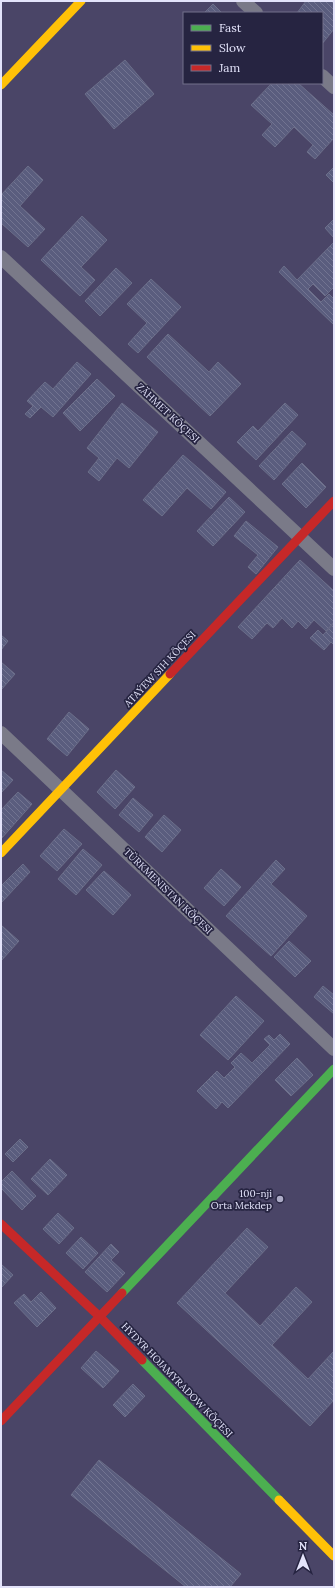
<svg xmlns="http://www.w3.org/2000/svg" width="335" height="1588" font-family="Lora,serif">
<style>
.building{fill:url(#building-back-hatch);stroke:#6b6e89}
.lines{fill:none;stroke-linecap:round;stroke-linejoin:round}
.street{stroke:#7a7a88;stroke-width:14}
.fast{stroke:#4caf50;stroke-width:9}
.slow{stroke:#ffc107;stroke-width:9}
.jam{stroke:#c62828;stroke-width:9}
.poi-dot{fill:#adacc7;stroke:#262441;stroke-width:1.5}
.labels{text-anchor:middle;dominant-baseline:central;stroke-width:3.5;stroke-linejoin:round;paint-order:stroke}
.street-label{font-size:10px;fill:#e3e3fa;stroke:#262441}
.poi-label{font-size:10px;fill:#e3e3fa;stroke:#262441;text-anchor:end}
</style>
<defs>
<pattern id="building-back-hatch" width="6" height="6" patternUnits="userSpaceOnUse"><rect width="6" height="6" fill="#5a5d7e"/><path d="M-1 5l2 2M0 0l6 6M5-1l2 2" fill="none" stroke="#727491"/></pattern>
</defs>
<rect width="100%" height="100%" fill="#4a4567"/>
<g class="building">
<path d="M 306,1 L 334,1 L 334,29 L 322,44 L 322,13 L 297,13 Z"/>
<path d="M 213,4 L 222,13 L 204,13 Z"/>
<path d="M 125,60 L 154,94 L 114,129 L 85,94 Z"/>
<path d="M 272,83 L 298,83 L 334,115 L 334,138 L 315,159 L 307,152 L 313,145 L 294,127 L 275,147 L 262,135 L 272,124 L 251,105 Z"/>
<path d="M 28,166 L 43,180 L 20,206 L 45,229 L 28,247 L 1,223 L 1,195 Z"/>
<path d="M 334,167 L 334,183 L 326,175 Z"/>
<path d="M 82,216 L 107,240 L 81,267 L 95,280 L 80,296 L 41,260 Z"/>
<path d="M 334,219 L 334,238 L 325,228 Z"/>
<path d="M 334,242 L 334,287 L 325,296 L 313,284 L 308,289 L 321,302 L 329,294 L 334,299 L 334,325 L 279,272 L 284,266 L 297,280 Z"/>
<path d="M 116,268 L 132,283 L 100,316 L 85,301 Z"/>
<path d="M 151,279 L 181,307 L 138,353 L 128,344 L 147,323 L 127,304 Z"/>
<path d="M 168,334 L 209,372 L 218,362 L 241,384 L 210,416 L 147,357 Z"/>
<path d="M 77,362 L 91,374 L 53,417 L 41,407 L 30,418 L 25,414 L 33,406 L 27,401 L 45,382 L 53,389 Z"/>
<path d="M 97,379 L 115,396 L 80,431 L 63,413 Z"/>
<path d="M 122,403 L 158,432 L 129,468 L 117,458 L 99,481 L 88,472 L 99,458 L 87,448 Z"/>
<path d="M 285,403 L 298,415 L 256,460 L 237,442 L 253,426 L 258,431 Z"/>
<path d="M 292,431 L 306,444 L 274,480 L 259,466 Z"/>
<path d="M 183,455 L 226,492 L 211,509 L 187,488 L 162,516 L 143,500 Z"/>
<path d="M 302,463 L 326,487 L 306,508 L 282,484 Z"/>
<path d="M 229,497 L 245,512 L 213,546 L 197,531 Z"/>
<path d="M 246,521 L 278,547 L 256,574 L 248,567 L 258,555 L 234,536 Z"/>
<path d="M 300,560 L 334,591 L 334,622 L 326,631 L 314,620 L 306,629 L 298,621 L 292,628 L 282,618 L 273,628 L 267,623 L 252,639 L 238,627 Z"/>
<path d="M 334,623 L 334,645 L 331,642 L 324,650 L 310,638 L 318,630 L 323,635 Z"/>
<path d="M 1,635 L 8,641 L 1,650 Z"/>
<path d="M 1,662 L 15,674 L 1,690 Z"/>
<path d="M 69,712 L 89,729 L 67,756 L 47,739 Z"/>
<path d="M 1,770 L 13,780 L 1,793 Z"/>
<path d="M 116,770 L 135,787 L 115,809 L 97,792 Z"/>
<path d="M 18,792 L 32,804 L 1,839 L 1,810 Z"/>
<path d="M 133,798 L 153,815 L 139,832 L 119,815 Z"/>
<path d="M 164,815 L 181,830 L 162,852 L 145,837 Z"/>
<path d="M 64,829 L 82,844 L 57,871 L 40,856 Z"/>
<path d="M 83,849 L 102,865 L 76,895 L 58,879 Z"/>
<path d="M 276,860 L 285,869 L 271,884 L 307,916 L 271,956 L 226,916 Z"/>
<path d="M 23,864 L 30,872 L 1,903 L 1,886 Z"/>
<path d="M 221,869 L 241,887 L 224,906 L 204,888 Z"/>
<path d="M 104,871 L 131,895 L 113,915 L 86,890 Z"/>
<path d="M 1,925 L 19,941 L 1,961 Z"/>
<path d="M 289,941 L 311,961 L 295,977 L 274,957 Z"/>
<path d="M 323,986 L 334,995 L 334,1014 L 314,997 Z"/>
<path d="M 236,996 L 264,1021 L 228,1060 L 200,1035 Z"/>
<path d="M 280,1034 L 290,1044 L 228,1108 L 222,1102 L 216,1109 L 197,1091 L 217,1071 L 224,1078 L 235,1067 L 231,1063 L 241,1053 L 252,1063 L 270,1045 L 264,1039 L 269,1035 L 274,1040 Z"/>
<path d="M 297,1058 L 313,1075 L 291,1096 L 275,1080 Z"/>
<path d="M 20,1139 L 28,1147 L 13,1162 L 5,1154 Z"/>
<path d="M 50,1159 L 67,1175 L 48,1195 L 31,1179 Z"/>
<path d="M 12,1171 L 36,1196 L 22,1210 L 1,1188 L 1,1182 Z"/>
<path d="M 58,1213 L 74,1228 L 59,1244 L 43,1229 Z"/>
<path d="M 247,1228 L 268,1247 L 225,1293 L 260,1326 L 296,1287 L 312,1302 L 272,1345 L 308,1379 L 334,1351 L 334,1400 L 310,1426 L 177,1303 Z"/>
<path d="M 81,1237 L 98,1253 L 83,1269 L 66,1253 Z"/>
<path d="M 111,1244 L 119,1252 L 111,1260 L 125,1273 L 107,1292 L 85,1272 Z"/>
<path d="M 1,1264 L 13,1275 L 1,1288 Z"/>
<path d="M 41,1292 L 56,1308 L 37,1327 L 14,1303 L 24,1294 L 31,1302 Z"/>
<path d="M 96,1351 L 119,1371 L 103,1388 L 81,1368 Z"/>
<path d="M 133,1384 L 145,1396 L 125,1417 L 113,1405 Z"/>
<path d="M 99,1460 L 241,1574 L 230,1587 L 186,1587 L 71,1495 Z"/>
</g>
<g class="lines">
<g class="street">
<path d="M 243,1 L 256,13"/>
<path d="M 322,76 L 334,87"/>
<path d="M 1,257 L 334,569"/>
<path d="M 1,733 L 334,1049"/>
</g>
<g class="fast">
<path d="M 122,1293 L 334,1069"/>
<path d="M 142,1360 L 279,1500"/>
</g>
<g class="slow">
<path d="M 1,85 L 81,1"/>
<path d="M 1,853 L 170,674"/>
<path d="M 279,1500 L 334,1556"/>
</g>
<g class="jam">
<path d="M 170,674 L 334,501"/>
<path d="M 1,1224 L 100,1317 L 142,1360"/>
<path d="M 1,1421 L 122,1293"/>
</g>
</g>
<circle class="poi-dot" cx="280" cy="1199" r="4"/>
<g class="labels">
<g class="street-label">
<text transform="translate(168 413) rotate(43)">ZÄHMET KÖÇESI</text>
<text transform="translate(160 669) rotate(-47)">ATAÝEW SIH KÖÇESI</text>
<text transform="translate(168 891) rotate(44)">TÜRKMENISTAN KÖÇESI</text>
<text transform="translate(177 1380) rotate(46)">HYDYR HOJAMYRADOW KÖÇESI</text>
</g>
<g class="poi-label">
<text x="272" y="1193">100-nji<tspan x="272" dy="12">Orta Mekdep</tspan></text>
</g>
</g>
<rect width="335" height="1588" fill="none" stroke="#e3e3fa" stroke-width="4"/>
<rect x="183" y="12" width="140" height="72" fill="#262441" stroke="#72708b"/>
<rect x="191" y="25" width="20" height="6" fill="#4caf50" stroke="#72708b"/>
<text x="219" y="32" font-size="12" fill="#e3e3fa">Fast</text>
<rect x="191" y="45" width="20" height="6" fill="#ffc107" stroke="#72708b"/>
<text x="219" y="52" font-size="12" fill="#e3e3fa">Slow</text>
<rect x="191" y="65" width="20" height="6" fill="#c62828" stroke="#72708b"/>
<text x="219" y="72" font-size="12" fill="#e3e3fa">Jam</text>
<g transform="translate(303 1556)" stroke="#262441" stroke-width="3" paint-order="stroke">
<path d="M0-3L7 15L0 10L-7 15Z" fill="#e3e3fa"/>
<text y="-6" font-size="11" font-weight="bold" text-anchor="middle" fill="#e3e3fa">N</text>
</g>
</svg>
